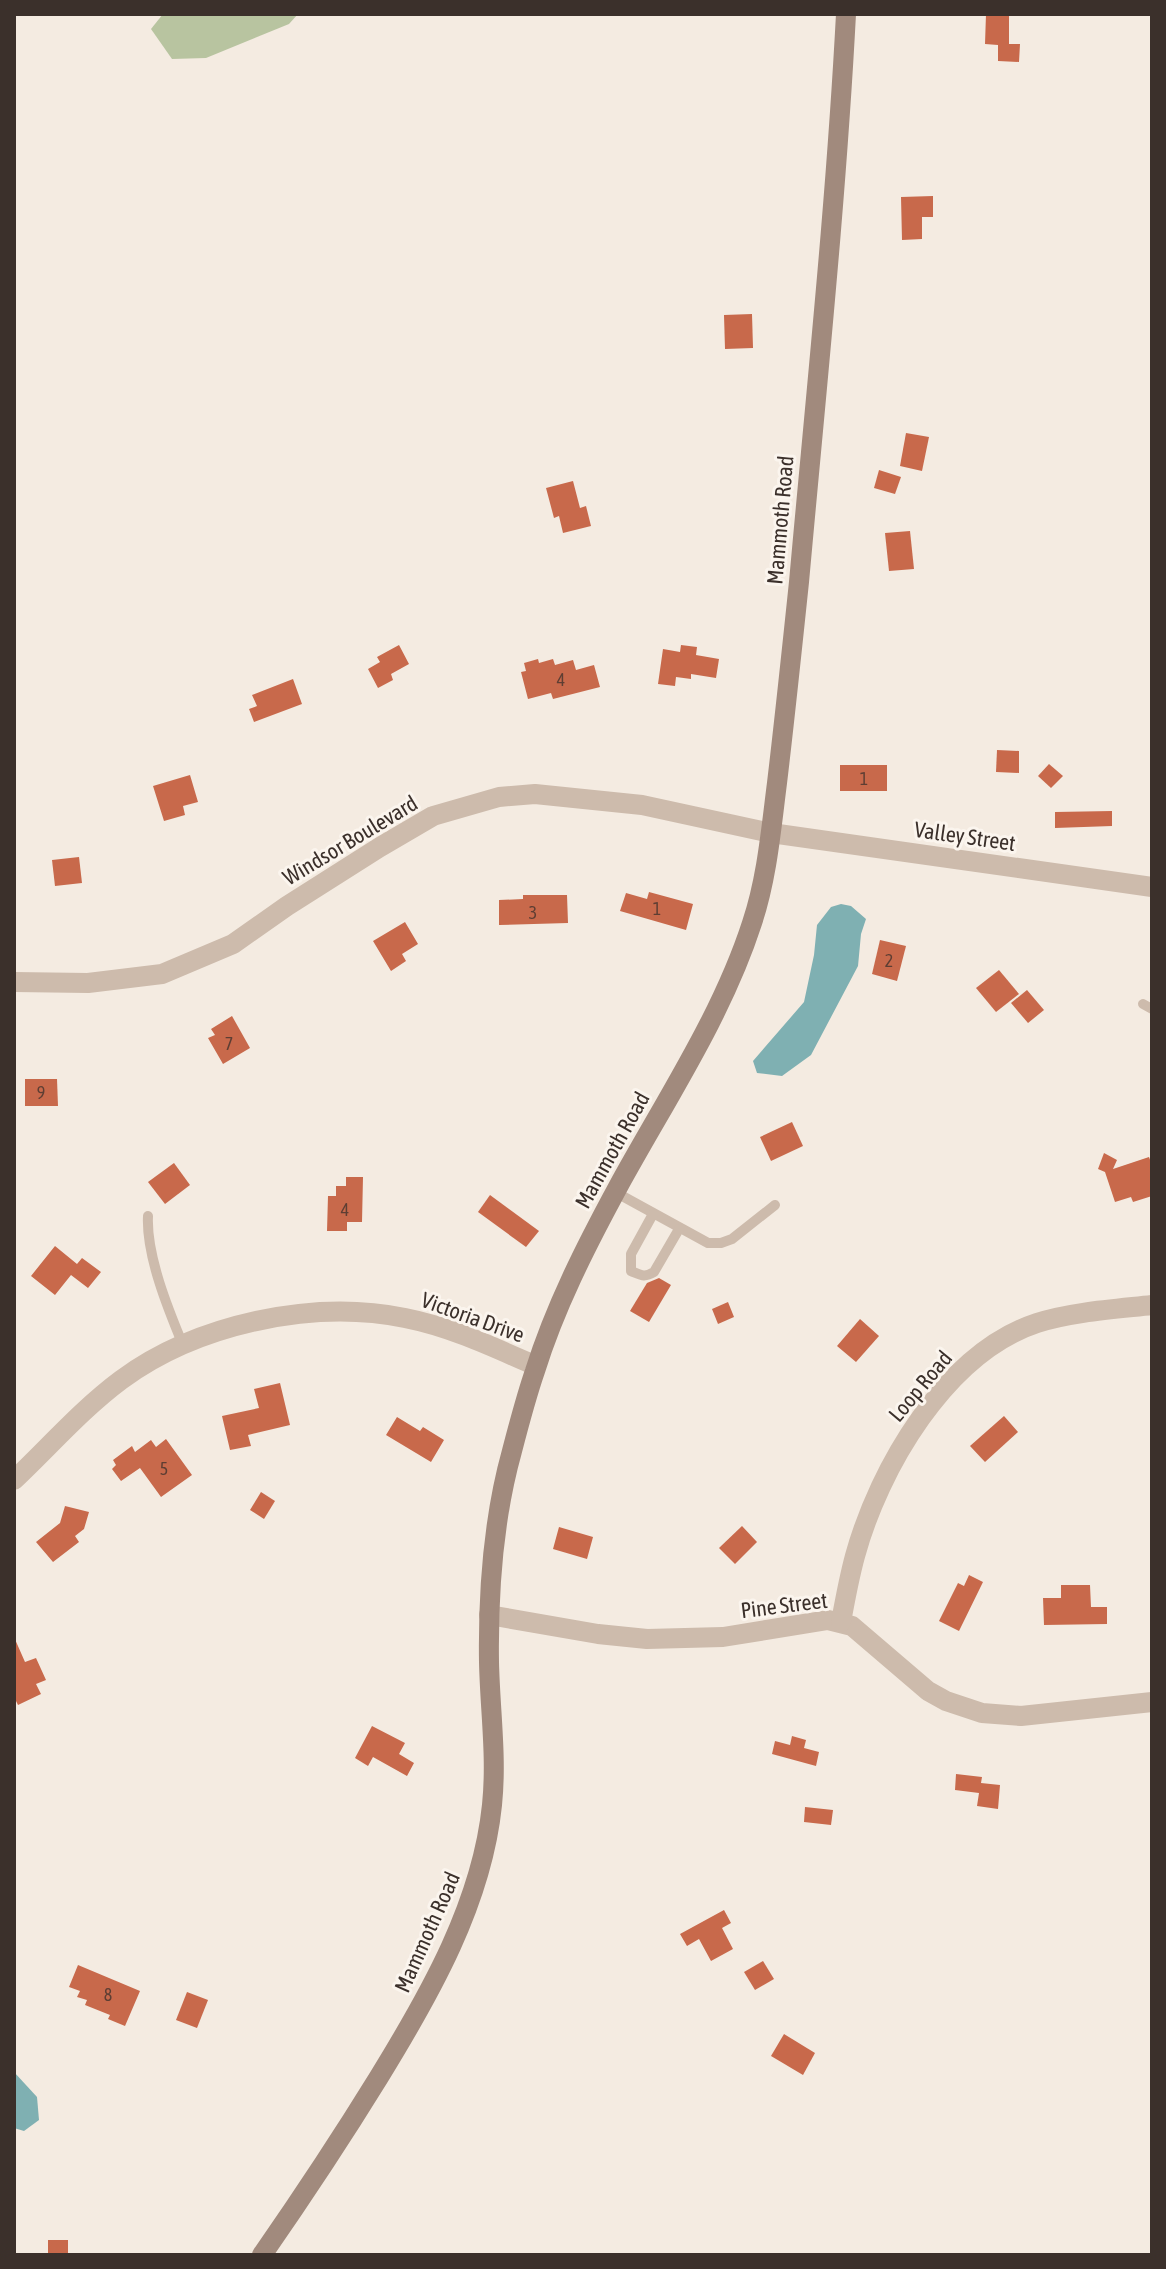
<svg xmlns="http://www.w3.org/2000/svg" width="1166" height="2269" font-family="'Asap Condensed',sans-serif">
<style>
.green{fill:#b8c4a0}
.water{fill:#7fb0b2}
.building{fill:#c8694b}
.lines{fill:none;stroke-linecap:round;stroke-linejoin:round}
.service{stroke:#cdbbac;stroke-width:10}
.minor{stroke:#cdbbac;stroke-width:20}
.secondary{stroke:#a18a7d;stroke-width:20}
.labels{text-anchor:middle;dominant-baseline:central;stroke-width:6;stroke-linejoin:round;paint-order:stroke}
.number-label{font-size:18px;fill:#5e3e33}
.street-label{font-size:22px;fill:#3b302b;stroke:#fbf5ee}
</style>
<rect width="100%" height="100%" fill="#f4ebe1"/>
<path class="green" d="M 163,14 L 298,14 L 289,24 L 206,58 L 172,59 L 151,29 Z"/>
<g class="water">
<path d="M 841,904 L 851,906 L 866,919 L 861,934 L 858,966 L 811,1055 L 782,1076 L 757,1073 L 753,1061 L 804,1002 L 814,955 L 817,925 L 831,907 Z"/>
<path d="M 14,2072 L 37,2097 L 39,2120 L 24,2131 L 14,2128 Z"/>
</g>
<g class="building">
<path d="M 986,14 L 1009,14 L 1009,44 L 1020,44 L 1019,62 L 998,61 L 998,45 L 985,44 Z"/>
<path d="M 933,196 L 933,217 L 922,217 L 922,239 L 902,240 L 901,197 Z"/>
<path d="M 752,314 L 753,348 L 725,349 L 724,315 Z"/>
<path d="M 906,433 L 929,437 L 922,471 L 900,466 Z"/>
<path d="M 879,470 L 901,477 L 895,494 L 874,488 Z"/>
<path d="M 573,481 L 580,508 L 586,506 L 591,526 L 563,533 L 559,516 L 554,518 L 546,488 Z"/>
<path d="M 910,531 L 914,569 L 889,571 L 885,533 Z"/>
<path d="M 399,645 L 409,664 L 391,674 L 393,680 L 378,688 L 368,669 L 380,662 L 377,657 Z"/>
<path d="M 681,645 L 697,647 L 696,655 L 719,659 L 716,678 L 691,674 L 691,679 L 676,677 L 675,686 L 658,684 L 663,649 L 680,652 Z"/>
<path d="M 538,659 L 539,663 L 553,659 L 555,665 L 573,660 L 576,670 L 594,665 L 600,687 L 553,699 L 551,693 L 528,699 L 521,672 L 526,671 L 524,663 Z"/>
<path d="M 293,679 L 302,704 L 254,722 L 249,709 L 257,706 L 252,695 Z"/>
<path d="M 997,750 L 1019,751 L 1019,773 L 996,772 Z"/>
<path d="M 1049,764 L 1063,776 L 1051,788 L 1038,776 Z"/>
<rect x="840" y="765" width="47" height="26"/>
<path d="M 190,775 L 198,802 L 183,806 L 185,815 L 164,821 L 153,786 Z"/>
<path d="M 1112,811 L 1112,826 L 1055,828 L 1055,812 Z"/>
<path d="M 79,857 L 82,883 L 55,886 L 52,860 Z"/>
<path d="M 649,892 L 693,904 L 686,930 L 620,911 L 626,893 L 647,899 Z"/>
<path d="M 523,895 L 567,895 L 568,923 L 499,925 L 499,900 L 523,899 Z"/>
<path d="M 405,922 L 418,944 L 402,954 L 406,961 L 391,971 L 373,941 Z"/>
<path d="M 880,940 L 906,946 L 897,981 L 872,974 Z"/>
<path d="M 999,970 L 1019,994 L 996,1012 L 976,988 Z"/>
<path d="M 1027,990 L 1044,1010 L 1028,1023 L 1011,1003 Z"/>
<path d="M 232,1016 L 250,1048 L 223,1064 L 208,1038 L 215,1035 L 211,1029 Z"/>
<path d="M 25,1079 L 57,1079 L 58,1106 L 25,1106 Z"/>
<path d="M 792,1122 L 803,1146 L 771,1161 L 760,1137 Z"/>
<path d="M 1104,1153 L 1117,1160 L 1113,1169 L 1149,1157 L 1152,1165 L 1152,1196 L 1133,1202 L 1131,1197 L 1115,1202 L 1105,1172 L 1098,1169 Z"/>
<path d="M 174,1163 L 190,1185 L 165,1204 L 148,1182 Z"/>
<path d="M 346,1177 L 363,1177 L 362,1222 L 347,1222 L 347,1231 L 327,1231 L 328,1196 L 336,1196 L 336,1186 L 346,1186 Z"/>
<path d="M 490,1195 L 539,1231 L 526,1247 L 478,1212 Z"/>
<path d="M 55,1246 L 77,1264 L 82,1258 L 101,1272 L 88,1288 L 71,1275 L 55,1295 L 31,1276 Z"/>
<path d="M 659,1278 L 671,1285 L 649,1322 L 630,1311 L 647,1283 Z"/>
<path d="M 728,1302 L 734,1317 L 718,1324 L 712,1309 Z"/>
<path d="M 860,1319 L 879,1336 L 856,1362 L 837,1346 Z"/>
<path d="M 280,1383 L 290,1425 L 248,1435 L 251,1446 L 230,1450 L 222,1416 L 259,1408 L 254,1389 Z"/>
<path d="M 1004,1416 L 1018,1432 L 985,1462 L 970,1446 Z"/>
<path d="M 397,1417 L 420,1431 L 423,1427 L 444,1440 L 431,1462 L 386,1435 Z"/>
<path d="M 166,1439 L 192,1475 L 161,1497 L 140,1468 L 121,1481 L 112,1469 L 116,1465 L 113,1460 L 132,1446 L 135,1452 L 151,1440 L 156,1447 Z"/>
<path d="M 261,1492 L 275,1501 L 264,1519 L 250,1510 Z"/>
<path d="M 65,1506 L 89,1512 L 84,1529 L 75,1536 L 79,1542 L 53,1562 L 36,1542 L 60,1523 Z"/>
<path d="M 742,1526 L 757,1542 L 735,1564 L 719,1548 Z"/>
<path d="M 559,1527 L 593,1537 L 587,1559 L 553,1549 Z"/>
<path d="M 969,1575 L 983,1582 L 959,1631 L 939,1621 L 958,1583 L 964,1586 Z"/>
<path d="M 1061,1585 L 1090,1585 L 1091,1607 L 1107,1607 L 1107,1624 L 1044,1625 L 1043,1598 L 1061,1598 Z"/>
<path d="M 14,1637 L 25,1662 L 36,1658 L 46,1680 L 36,1684 L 41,1694 L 18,1705 L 14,1697 Z"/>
<path d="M 372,1726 L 405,1743 L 399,1754 L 414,1763 L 407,1776 L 373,1757 L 368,1766 L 355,1758 Z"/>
<path d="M 792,1736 L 806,1740 L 804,1748 L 819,1752 L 816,1766 L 772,1754 L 775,1741 L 790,1745 Z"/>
<path d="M 956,1774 L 982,1777 L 981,1783 L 1000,1785 L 998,1809 L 977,1806 L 979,1793 L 955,1790 Z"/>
<path d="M 805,1807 L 833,1810 L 831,1825 L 804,1822 Z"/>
<path d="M 724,1910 L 731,1923 L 722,1928 L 733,1949 L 711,1961 L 699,1939 L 687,1946 L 680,1934 Z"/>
<path d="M 763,1961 L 774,1979 L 755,1990 L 744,1972 Z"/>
<path d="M 78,1965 L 140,1991 L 125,2026 L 108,2019 L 110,2015 L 85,2005 L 87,2000 L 77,1997 L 80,1991 L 69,1987 Z"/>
<path d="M 187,1992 L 208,2000 L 197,2028 L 176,2020 Z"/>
<path d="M 784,2034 L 815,2053 L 803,2075 L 771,2056 Z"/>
<rect x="48" y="2240" width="20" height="15"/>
</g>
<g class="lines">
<g class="service">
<path d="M 1143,1004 L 1152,1009"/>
<path d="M 615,1192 L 708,1243 L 721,1243 L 732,1239 L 775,1205"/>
<path d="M 653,1214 L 631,1254 L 631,1271 C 641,1275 644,1278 654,1272 L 679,1229"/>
<path d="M 148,1216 C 146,1255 168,1309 183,1345"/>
</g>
<g class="minor">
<path d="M 14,982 L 88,983 L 162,974 L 233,944 L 287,906 L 380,847 L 433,816 L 499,797 L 535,794 L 642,805 L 771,833 L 1152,887"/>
<path d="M 14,1480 C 49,1447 82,1409 121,1380 C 197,1324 313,1299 405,1318 C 451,1327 493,1347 536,1366"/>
<path d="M 489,1615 L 598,1634 L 647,1639 L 723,1637 L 828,1620 L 852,1626 L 928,1691 L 946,1701 L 982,1713 L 1021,1716 L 1152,1702"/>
<path d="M 841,1622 C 845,1600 849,1578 855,1556 C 879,1468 946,1353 1037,1323 C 1071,1312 1116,1309 1152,1305"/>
</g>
<path class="secondary" d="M 262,2255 C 303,2196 342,2137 379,2077 C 430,1994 482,1903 492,1805 C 497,1757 490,1710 489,1662 C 488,1592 493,1519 512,1451 C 519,1424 526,1397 535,1371 C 555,1307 586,1246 618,1187 C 665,1101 722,1016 752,923 C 767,878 771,830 777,783 C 785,716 792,649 799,582 C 816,393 836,204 846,14"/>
</g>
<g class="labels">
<g class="number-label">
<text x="561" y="679">4</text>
<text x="864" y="778">1</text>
<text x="657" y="908">1</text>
<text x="533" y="912">3</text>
<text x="889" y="960">2</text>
<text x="229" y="1043">7</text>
<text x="41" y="1092">9</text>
<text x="345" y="1209">4</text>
<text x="164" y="1468">5</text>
<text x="108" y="1994">8</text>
</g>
<g class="street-label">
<text transform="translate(780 520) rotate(-85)">Mammoth Road</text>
<text transform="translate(965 836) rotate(8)">Valley Street</text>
<text transform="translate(350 840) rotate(-31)">Windsor Boulevard</text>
<text transform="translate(612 1150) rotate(-61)">Mammoth Road</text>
<text transform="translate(473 1317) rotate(20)">Victoria Drive</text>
<text transform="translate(920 1386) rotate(-50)">Loop Road</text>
<text transform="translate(784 1605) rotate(-7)">Pine Street</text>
<text transform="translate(427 1932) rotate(-66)">Mammoth Road</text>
</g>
</g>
<rect width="1166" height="2269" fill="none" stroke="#3b302b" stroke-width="32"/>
</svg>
